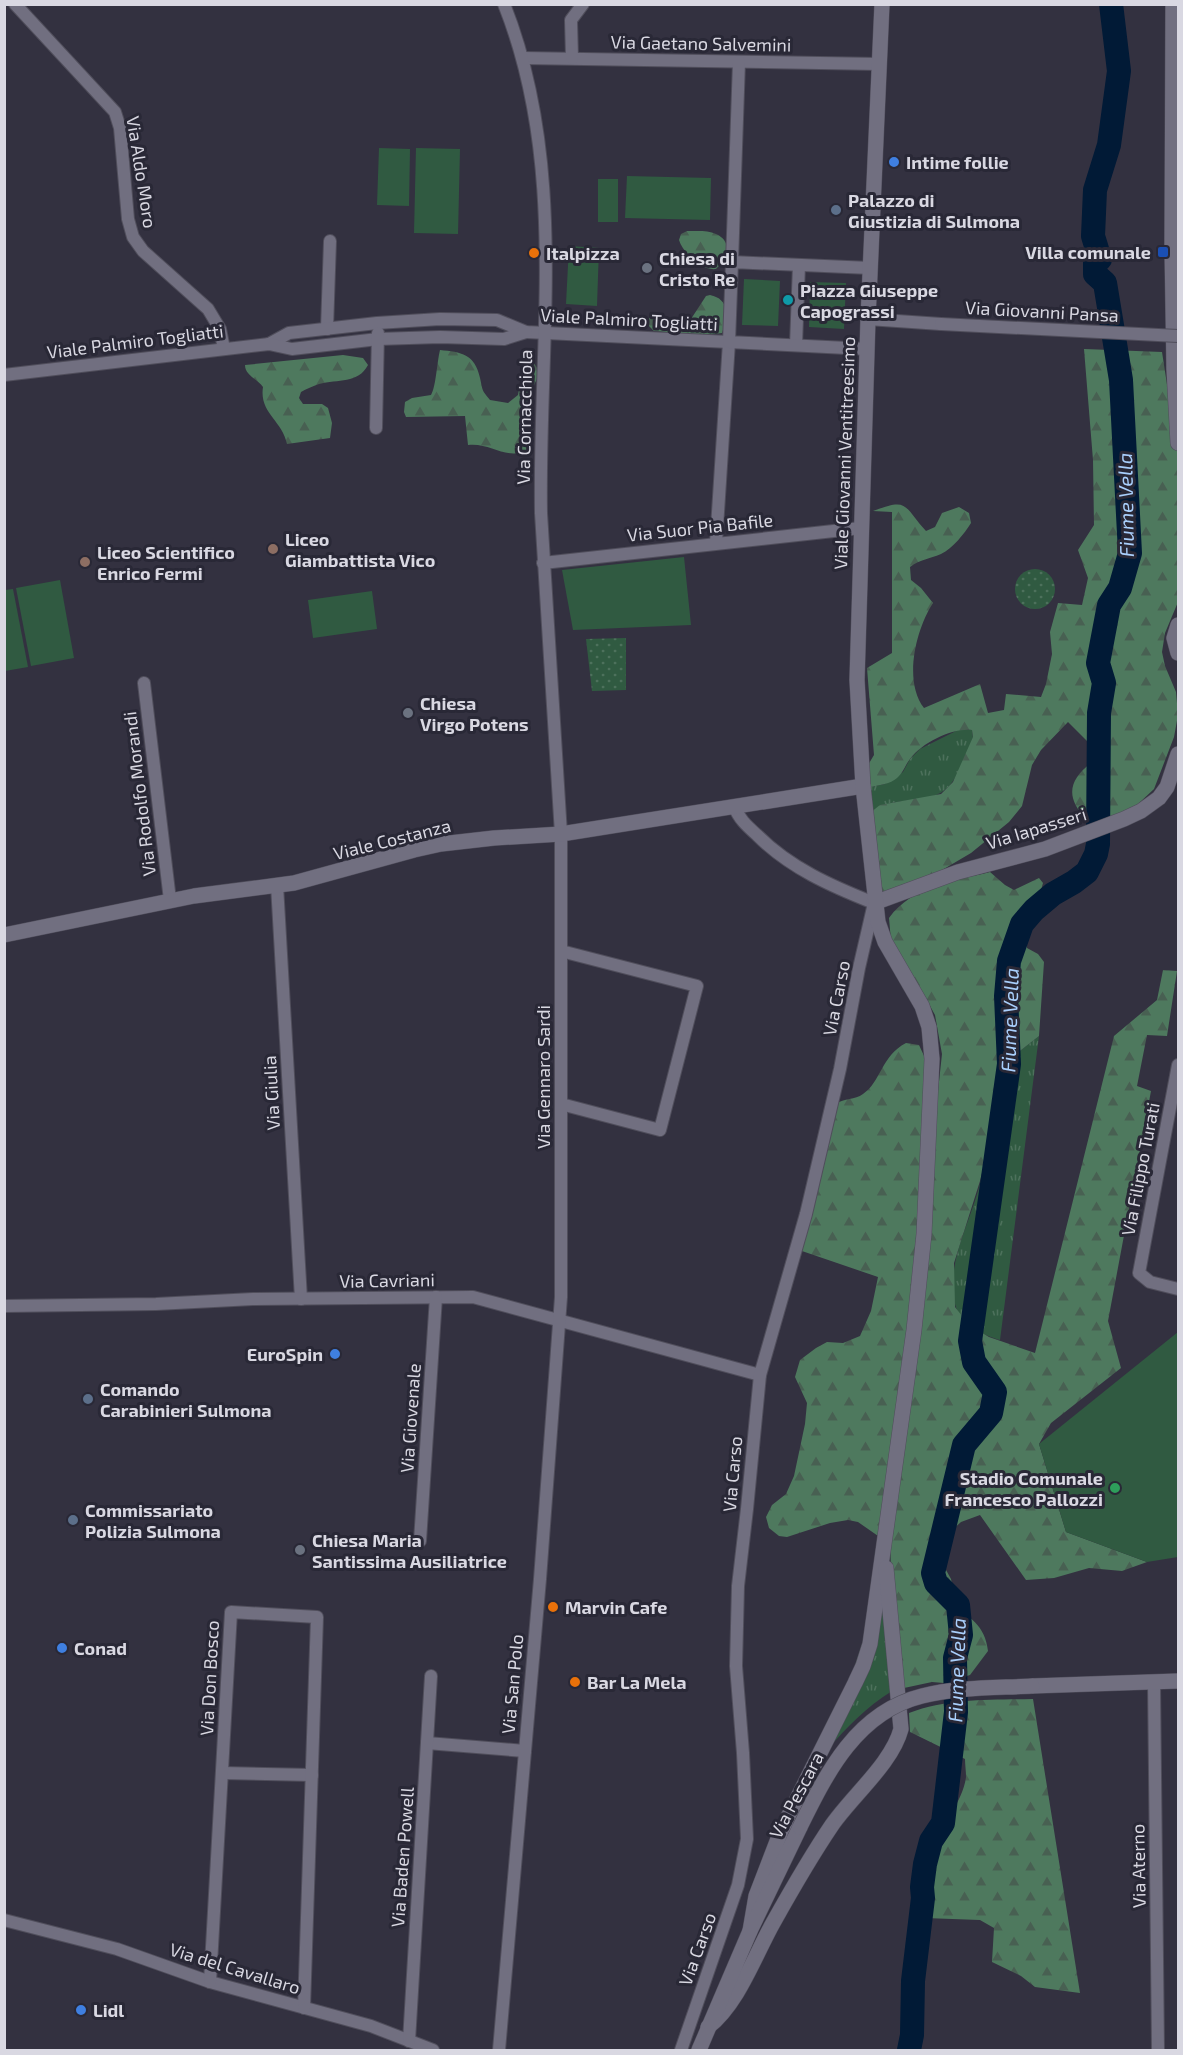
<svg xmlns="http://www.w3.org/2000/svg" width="1183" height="2055" font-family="'Exo 2',sans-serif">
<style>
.grass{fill:url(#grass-tufts)}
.forest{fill:url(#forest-firs)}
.park{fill:url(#park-dots)}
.garden{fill:#305a41}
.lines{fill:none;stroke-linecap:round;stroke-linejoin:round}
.river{stroke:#011a36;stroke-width:24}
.street-casing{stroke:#504e5b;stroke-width:14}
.secondary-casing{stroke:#504e5b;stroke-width:16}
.street{stroke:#716f80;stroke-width:12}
.secondary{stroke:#716f80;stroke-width:15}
.street-bridge-casing{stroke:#504e5b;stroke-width:14;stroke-linecap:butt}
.secondary-bridge-casing{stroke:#504e5b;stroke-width:16;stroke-linecap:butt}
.street-bridge{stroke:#716f80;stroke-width:12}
.secondary-bridge{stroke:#716f80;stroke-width:15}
.shop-dot{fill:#3f7fe0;stroke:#292836;stroke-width:2}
.service-dot{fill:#5c6f8a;stroke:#292836;stroke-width:2}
.transit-dot{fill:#1a4fb4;stroke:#292836;stroke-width:2}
.food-dot{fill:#e8710a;stroke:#292836;stroke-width:2}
.worship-dot{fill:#6b7280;stroke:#292836;stroke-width:2}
.culture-dot{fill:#0f9aa8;stroke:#292836;stroke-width:2}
.education-dot{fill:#8d6e63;stroke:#292836;stroke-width:2}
.leisure-dot{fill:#2e9e5b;stroke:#292836;stroke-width:2}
.labels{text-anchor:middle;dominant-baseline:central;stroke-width:6;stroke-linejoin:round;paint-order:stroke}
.street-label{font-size:18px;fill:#d9d8e2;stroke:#292836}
.poi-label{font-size:18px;font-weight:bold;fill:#d9d8e2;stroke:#292836;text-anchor:start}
.water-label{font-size:20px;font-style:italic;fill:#a9cffc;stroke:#292836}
</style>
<defs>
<pattern id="grass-tufts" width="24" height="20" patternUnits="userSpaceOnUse" patternTransform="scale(1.5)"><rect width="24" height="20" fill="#305a41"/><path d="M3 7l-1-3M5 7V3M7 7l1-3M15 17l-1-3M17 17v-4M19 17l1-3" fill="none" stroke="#4d715c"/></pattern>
<pattern id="forest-firs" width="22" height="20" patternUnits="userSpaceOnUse" patternTransform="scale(1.5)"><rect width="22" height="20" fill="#4e795e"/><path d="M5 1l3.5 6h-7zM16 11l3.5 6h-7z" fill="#486052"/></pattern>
<pattern id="park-dots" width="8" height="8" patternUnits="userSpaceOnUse" patternTransform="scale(1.5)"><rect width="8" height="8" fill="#305a41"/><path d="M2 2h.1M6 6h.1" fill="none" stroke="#4d715c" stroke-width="1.8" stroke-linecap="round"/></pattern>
</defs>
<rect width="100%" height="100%" fill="#333140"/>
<g class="grass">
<path d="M 960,729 L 972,730 L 973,738 C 967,752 962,768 953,781 C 935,809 895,793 871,812 L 871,787 L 885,784 L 903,772 L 910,759 L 920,749 Z"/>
<path d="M 1039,1036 L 1000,1340 C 982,1335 960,1324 955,1304 C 945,1262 972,1220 981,1180 C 988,1144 994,1108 999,1071 L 1002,1065 Z"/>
<path d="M 882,1583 L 892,1691 C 866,1707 847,1727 827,1750 Z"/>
</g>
<g class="forest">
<path d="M 687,231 C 697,231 708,230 716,234 C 734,242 726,259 716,269 C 702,271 683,253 679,240 L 681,234 Z"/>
<path d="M 710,295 C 730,299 728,317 722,333 L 707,335 L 654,331 L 648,325 L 648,320 L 651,316 L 681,322 L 691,319 L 706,296 Z"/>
<path d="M 1084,349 L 1162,352 L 1178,456 L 1178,602 L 1165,633 L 1162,652 L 1165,666 L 1176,692 L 1178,715 L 1174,737 L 1154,789 L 1138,804 L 1113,817 L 1086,819 C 1065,797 1069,780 1091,763 L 1090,744 L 1068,722 L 1041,750 L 1032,765 L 1022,806 L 1009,822 L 971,853 L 920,883 L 876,895 L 871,812 L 880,805 L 941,794 L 953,782 L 973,737 L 972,730 C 952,728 923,742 910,759 C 905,765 904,772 897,778 C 890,784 880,785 871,787 L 868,765 L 874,755 L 867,668 L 892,653 L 892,512 L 873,511 C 909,497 903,506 926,531 L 935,527 L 942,513 L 959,507 L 969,513 L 971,523 C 964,534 953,548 941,554 C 929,559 921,559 910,567 L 911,580 L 921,588 L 933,603 C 916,629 903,681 924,708 L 980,684 L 988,713 L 1004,710 L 1006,694 L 1041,697 L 1046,684 L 1052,654 L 1050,632 L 1058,603 L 1082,605 L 1088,578 L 1078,550 L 1094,525 L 1093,460 Z"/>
<path d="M 440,350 C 461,352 475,354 480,378 C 483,391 481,389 490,400 L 508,403 L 518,395 L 522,372 L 527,361 L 532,360 L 537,368 L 537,379 L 528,396 L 533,433 L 531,448 C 508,463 492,442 468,445 L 465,416 L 406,417 L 404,412 L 405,402 L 412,398 L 431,395 C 436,387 437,362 440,350 Z"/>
<path d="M 343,355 L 363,358 L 368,365 C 358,384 338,379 319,384 C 313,386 306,389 301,392 L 299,398 L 303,404 L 322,404 L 328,408 L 332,423 L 330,438 L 287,444 C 282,420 259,413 263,387 C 257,379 245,375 245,365 Z"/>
<path d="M 990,872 L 1005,885 L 1014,890 L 1039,878 L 1043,883 L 1041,890 L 1024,910 L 1027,948 L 1038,954 L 1044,962 L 1039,1036 L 1002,1065 L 999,1071 L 990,1141 L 980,1181 L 954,1263 L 955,1307 L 969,1325 L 989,1337 L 1035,1353 L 1114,1036 L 1157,1000 L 1163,970 L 1177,971 L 1167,1036 L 1147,1035 L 1137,1086 L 1151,1091 L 1108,1321 L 1121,1368 L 1051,1423 L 1039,1444 L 1066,1532 L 1147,1562 L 1122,1571 L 1089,1568 L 1054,1578 L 1026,1580 L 980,1515 L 961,1522 L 952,1530 L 943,1554 L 946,1570 L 951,1579 L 953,1590 L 949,1603 C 970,1617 985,1625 988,1651 L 970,1675 L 944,1683 L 932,1682 L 904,1688 L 891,1572 L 890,1537 L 942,1054 L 935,1015 L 914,977 L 891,941 L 889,918 C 912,886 954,881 990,872 Z"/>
<path d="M 906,1043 L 919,1045 L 925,1058 L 919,1246 L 881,1538 L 858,1522 L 848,1520 L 830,1523 L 787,1537 L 779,1536 L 769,1528 L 766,1517 L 772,1505 L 786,1494 L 794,1476 L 805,1424 L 807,1403 L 795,1377 L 800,1360 L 816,1348 L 827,1342 L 843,1343 L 860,1336 L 871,1311 L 878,1277 L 799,1250 L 836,1104 C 844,1098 855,1100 863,1094 C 881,1082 881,1056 906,1043 Z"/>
<path d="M 1033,1699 L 1080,1993 L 1035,1987 L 1021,1976 L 992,1962 L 994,1928 L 980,1920 L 925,1918 C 929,1894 928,1869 936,1845 C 943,1822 963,1801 966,1777 C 966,1771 965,1764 965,1759 L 910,1732 L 909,1713 C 949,1698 991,1700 1033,1699 Z"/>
</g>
<g class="park">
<circle cx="1035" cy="589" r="20"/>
<path d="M 626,638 L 626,690 L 592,691 L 586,639 Z"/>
</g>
<g class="garden">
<path d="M 379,148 L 410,149 L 409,206 L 377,205 Z"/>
<path d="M 416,148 L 460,149 L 458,234 L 414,233 Z"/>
<path d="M 627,176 L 711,178 L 710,220 L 625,218 Z"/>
<rect x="598" y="179" width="20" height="43"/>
<path d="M 569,246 L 599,248 L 597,306 L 566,304 Z"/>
<path d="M 744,279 L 780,281 L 778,326 L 742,325 Z"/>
<path d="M 810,282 L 846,283 L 844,329 L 809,327 Z"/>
<path d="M 684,557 L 691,625 L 573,630 L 562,570 Z"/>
<path d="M 60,580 L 74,658 L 31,666 L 16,588 Z"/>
<path d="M 13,589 L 28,667 L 5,671 L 5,590 Z"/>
<path d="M 372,591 L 377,629 L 313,638 L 308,600 Z"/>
<path d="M 1178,1332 L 1178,1557 L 1147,1562 L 1066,1532 L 1039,1444 Z"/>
</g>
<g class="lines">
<path class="river" d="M 909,2050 L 912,2035 L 913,1981 L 923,1898 L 922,1887 L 925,1864 L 931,1841 L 943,1823 L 956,1712 L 955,1658 L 961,1635 L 958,1605 L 936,1583 L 933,1573 L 964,1445 L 991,1413 L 995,1392 L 974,1362 L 970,1341 L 1009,1064 L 1006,996 L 1009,961 L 1022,924 L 1034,910 L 1053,894 L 1074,882 L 1087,872 L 1096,854 L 1098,844 L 1099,713 L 1104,683 L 1098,663 L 1109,605 L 1120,588 L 1130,553 L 1121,380 L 1105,283 L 1095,274 L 1095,264 L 1100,259 L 1093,236 L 1095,190 L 1109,145 L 1119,71 L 1111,4"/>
<defs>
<g id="street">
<path d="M 15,4 L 115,112 L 120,128 L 128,219 L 133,237 L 143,251 L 208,309 L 220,329 L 224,349"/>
<path d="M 523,58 L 879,64"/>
<path d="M 572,58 L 571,20 L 583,4"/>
<path d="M 732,262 L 739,62"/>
<path d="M 868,319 L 941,324"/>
<path d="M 327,329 L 330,241"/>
<path d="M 269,344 L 289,333 L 377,323 L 440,319 L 497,320 L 526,332 L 729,342 L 716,543"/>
<path d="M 796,345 L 799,265"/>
<path d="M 867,349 L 729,342 L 732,262 L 870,268"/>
<path d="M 4,375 L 269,344 L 292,349 L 378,339 L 440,337 L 504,339 L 526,332"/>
<path d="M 376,428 L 378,333"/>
<path d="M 543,563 L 861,528"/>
<path d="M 144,683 L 170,900"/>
<path d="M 277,885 L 301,1299"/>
<path d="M 561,951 L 697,986 L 660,1130 L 561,1104"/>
<path d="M 1178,1065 L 1139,1273 L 1150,1282 L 1178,1289"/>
<path d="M 4,1306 L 156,1304 L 253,1299 L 473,1297 L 760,1375"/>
<path d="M 420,1541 L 436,1297"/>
<path d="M 1154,1682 L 1158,2050"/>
<path d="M 427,1743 L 525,1751"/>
<path d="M 223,1773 L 312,1775"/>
<path d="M 4,1920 L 117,1949 L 210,1982 L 371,2026 L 433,2050"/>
<path d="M 210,1982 L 231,1612 L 317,1617 L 304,2008"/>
<path d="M 409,2041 L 431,1676"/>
<path d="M 499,2050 L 540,1579 L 561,1297 L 561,834 L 541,513 C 538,342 569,168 504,4"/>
<path d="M 681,2050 L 738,1885 L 747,1839 L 743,1753 L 736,1666 L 738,1586 L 747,1509 L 760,1375 L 806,1214 L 840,1069 L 859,968 L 874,903 C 831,886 790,868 757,835 C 747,826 739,819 734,806"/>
</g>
<g id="secondary">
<path d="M 1173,4 L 1172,248 L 1174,369 L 1178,443"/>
<path d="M 1178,625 L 1174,638 L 1178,653"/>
<path d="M 874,903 L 958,872 L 1045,849 L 1124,819 L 1141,811 L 1159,798 L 1167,787 L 1178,754"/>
<path d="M 4,935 L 194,896 L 294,883 L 414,850 L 441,844 L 494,838 L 561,834 L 863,786"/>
<path d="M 1032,1686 L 1178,1681"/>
<path d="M 750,1931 L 756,1896 L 781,1831 L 855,1683 L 863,1666 L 870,1644 L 914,1330 L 924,1234 L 932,1059 L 929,1027 L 922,1006 L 885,942 L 878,922 L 863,786 L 857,680 L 868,319 L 882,4"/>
<path d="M 708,2027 C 738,2004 755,1955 773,1923 C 792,1889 811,1856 832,1825 C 853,1795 892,1763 901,1729 L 886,1568"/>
<path d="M 699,2050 L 750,1931 L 800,1827"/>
</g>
</defs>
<use href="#street" class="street-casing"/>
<use href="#secondary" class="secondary-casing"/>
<use href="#street" class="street"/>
<use href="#secondary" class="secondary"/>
<defs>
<path id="street-bridge" d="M 941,324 L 1178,336"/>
<path id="secondary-bridge" d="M 800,1827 C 827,1772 857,1712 922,1696 C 957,1687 996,1688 1032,1686"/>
</defs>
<use href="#street-bridge" class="street-bridge-casing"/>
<use href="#secondary-bridge" class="secondary-bridge-casing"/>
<use href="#street-bridge" class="street-bridge"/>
<use href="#secondary-bridge" class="secondary-bridge"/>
</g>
<g class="shop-dot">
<circle cx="894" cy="162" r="6"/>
<circle cx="335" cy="1354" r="6"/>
<circle cx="62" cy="1648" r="6"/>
<circle cx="81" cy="2010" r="6"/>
</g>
<g class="service-dot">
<circle cx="836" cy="210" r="6"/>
<circle cx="88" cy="1399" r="6"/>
<circle cx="73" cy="1520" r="6"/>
</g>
<rect class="transit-dot" x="1157" y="246" width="12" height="12" rx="3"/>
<g class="food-dot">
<circle cx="534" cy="253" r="6"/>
<circle cx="553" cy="1607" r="6"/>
<circle cx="575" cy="1682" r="6"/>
</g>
<g class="worship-dot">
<circle cx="647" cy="268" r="6"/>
<circle cx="408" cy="713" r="6"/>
<circle cx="300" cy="1550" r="6"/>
</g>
<circle class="culture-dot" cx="788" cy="300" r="6"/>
<g class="education-dot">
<circle cx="273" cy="549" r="6"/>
<circle cx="85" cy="562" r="6"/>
</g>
<circle class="leisure-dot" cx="1115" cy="1488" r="6"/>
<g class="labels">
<g class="street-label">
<text transform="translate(701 43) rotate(1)">Via Gaetano Salvemini</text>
<text transform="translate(142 172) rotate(81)">Via Aldo Moro</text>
<text transform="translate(1042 311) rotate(3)">Via Giovanni Pansa</text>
<text transform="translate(629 319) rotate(3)">Viale Palmiro Togliatti</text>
<text transform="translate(135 341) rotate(-7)">Viale Palmiro Togliatti</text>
<text transform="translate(524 417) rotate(-89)">Via Cornacchiola</text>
<text transform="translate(844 453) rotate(-88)">Viale Giovanni Ventitreesimo</text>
<text transform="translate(700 527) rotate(-6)">Via Suor Pia Bafile</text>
<text transform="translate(139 794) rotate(-97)">Via Rodolfo Morandi</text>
<text transform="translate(1036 828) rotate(-17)">Via Iapasseri</text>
<text transform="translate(392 839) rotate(-14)">Viale Costanza</text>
<text transform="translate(836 998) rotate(-79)">Via Carso</text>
<text transform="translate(543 1077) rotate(-90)">Via Gennaro Sardi</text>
<text transform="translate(271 1093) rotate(-93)">Via Giulia</text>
<text transform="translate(1140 1169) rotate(-79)">Via Filippo Turati</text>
<text transform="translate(387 1280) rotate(-1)">Via Cavriani</text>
<text transform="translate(410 1418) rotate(-86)">Via Giovenale</text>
<text transform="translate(732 1474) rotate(-85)">Via Carso</text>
<text transform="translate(209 1678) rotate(-87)">Via Don Bosco</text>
<text transform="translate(512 1684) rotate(-85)">Via San Polo</text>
<text transform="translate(796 1795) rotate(-62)">Via Pescara</text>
<text transform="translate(402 1857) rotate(-86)">Via Baden Powell</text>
<text transform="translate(1138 1866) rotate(-91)">Via Aterno</text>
<text transform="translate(697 1949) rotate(-70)">Via Carso</text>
<text transform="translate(235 1968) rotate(17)">Via del Cavallaro</text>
</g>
<g class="poi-label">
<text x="906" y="162">Intime follie</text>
<text x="848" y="200">Palazzo di<tspan x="848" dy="21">Giustizia di Sulmona</tspan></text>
<text x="1151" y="252" text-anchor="end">Villa comunale</text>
<text x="546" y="253">Italpizza</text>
<text x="659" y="258">Chiesa di<tspan x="659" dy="21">Cristo Re</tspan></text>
<text x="800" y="290">Piazza Giuseppe<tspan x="800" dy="21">Capograssi</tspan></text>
<text x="285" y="539">Liceo<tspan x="285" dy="21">Giambattista Vico</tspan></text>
<text x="97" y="552">Liceo Scientifico<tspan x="97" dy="21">Enrico Fermi</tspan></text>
<text x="420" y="703">Chiesa<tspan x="420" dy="21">Virgo Potens</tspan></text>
<text x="323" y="1354" text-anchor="end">EuroSpin</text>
<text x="100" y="1389">Comando<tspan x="100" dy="21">Carabinieri Sulmona</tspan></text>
<text x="1103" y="1478" text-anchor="end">Stadio Comunale<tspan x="1103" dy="21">Francesco Pallozzi</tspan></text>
<text x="85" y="1510">Commissariato<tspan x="85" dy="21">Polizia Sulmona</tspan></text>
<text x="312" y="1540">Chiesa Maria<tspan x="312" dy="21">Santissima Ausiliatrice</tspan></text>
<text x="565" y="1607">Marvin Cafe</text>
<text x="74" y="1648">Conad</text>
<text x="587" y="1682">Bar La Mela</text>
<text x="93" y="2010">Lidl</text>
</g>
<g class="water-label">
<text transform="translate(1125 505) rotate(-91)">Fiume Vella</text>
<text transform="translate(1009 1020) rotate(-88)">Fiume Vella</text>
<text transform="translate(956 1670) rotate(-88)">Fiume Vella</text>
</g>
</g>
<rect width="1183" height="2055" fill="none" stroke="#d9d8e2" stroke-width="12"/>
</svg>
